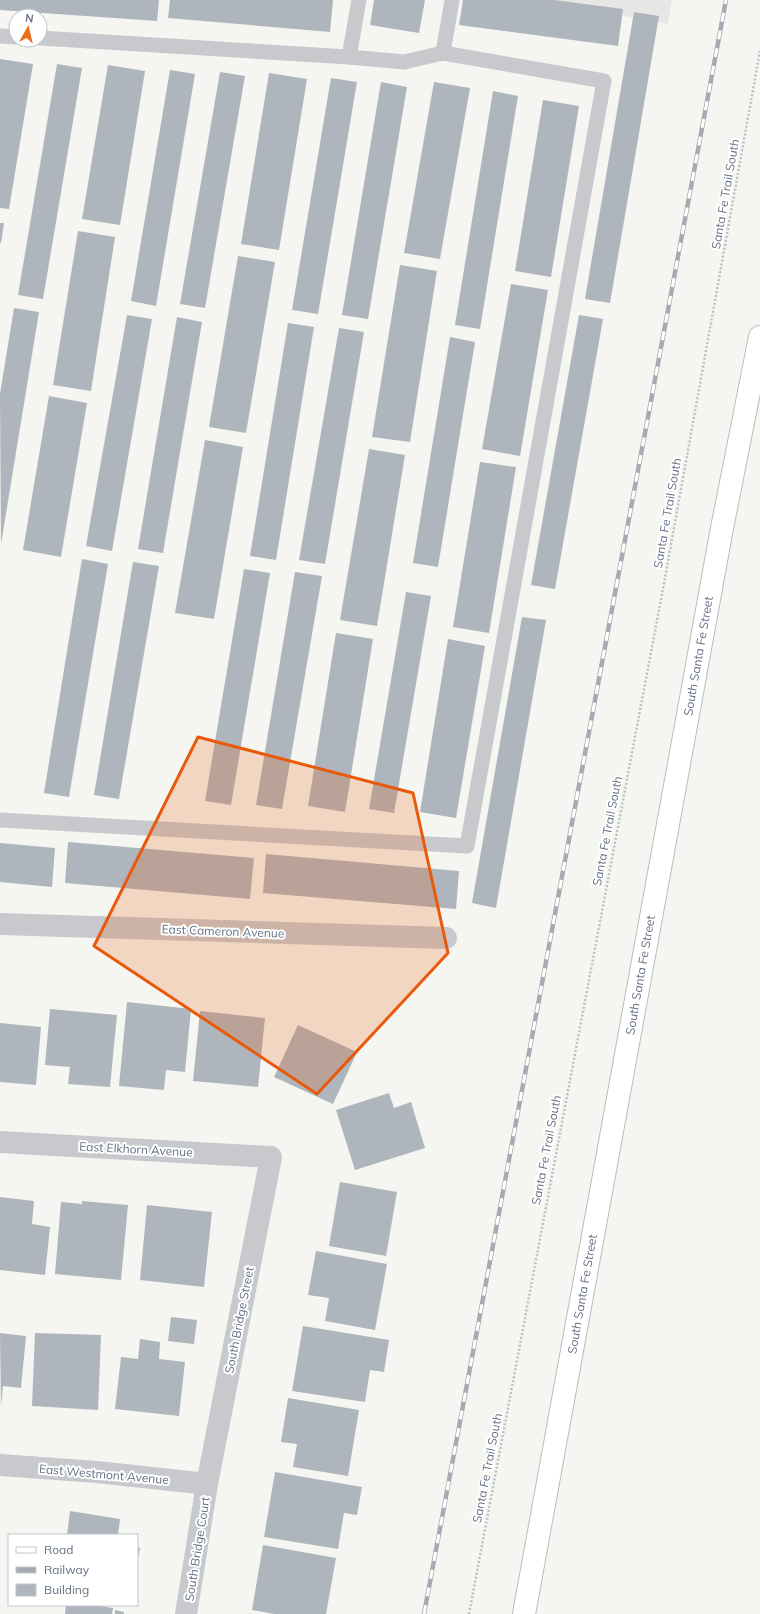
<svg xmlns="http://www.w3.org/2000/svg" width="760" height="1614" font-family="Mulish,sans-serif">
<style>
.built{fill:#e6e6e5}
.building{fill:#afb5bc}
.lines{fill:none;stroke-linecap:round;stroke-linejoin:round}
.secondary-casing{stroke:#b9bcc1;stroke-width:24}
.path{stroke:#bebfc2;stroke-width:2.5;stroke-dasharray:2 2;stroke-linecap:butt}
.lane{stroke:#c7c9cd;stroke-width:15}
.street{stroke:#c7c9cd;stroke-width:22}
.secondary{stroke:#fff;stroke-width:22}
.rail-casing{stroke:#a6aab1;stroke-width:4.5}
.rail{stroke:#fff;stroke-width:3;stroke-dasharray:9;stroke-linecap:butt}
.marked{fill:#e8590c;fill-opacity:0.2;stroke:#e8590c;stroke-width:3;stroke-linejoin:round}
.labels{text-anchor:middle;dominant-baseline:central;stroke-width:4;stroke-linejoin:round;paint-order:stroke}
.street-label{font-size:12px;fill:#637084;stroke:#fff}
</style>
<rect width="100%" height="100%" fill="#f5f6f1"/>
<path class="built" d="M 539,0 L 672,0 L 668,24 Z"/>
<g class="building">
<path d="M 0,0 L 159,0 L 157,21 L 0,10 Z"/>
<path d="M 170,0 L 333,0 L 330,32 L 168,18 Z"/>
<path d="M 374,0 L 425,0 L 419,33 L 370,25 Z"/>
<path d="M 463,0 L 554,0 L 623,9 L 618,46 L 459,25 Z"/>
<path d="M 634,12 L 659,16 L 610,303 L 585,299 Z"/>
<path d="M 0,59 L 33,64 L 9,209 L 0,208 Z"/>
<path d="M 57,64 L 82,68 L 43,299 L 18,295 Z"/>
<path d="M 108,65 L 145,71 L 120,225 L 82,219 Z"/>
<path d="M 170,70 L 195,74 L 156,306 L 131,301 Z"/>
<path d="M 220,72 L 245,76 L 205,308 L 180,304 Z"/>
<path d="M 269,73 L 307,79 L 279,250 L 241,244 Z"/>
<path d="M 331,78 L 357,82 L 318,314 L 292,310 Z"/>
<path d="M 381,82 L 407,87 L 368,319 L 342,315 Z"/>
<path d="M 434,82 L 470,88 L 440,259 L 404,253 Z"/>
<path d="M 493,91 L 518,96 L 480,329 L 455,325 Z"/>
<path d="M 543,100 L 579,106 L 551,277 L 515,271 Z"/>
<path d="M 0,223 L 4,223 L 1,243 L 0,243 Z"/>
<path d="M 78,231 L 115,237 L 91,391 L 53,385 Z"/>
<path d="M 238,256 L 275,262 L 246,433 L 209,427 Z"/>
<path d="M 400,265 L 437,271 L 410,442 L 372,437 Z"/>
<path d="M 511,284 L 548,290 L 520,456 L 482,449 Z"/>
<path d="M 14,308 L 39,312 L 1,544 L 0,394 Z"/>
<path d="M 127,315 L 152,319 L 112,551 L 86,546 Z"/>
<path d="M 579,315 L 603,319 L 555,589 L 531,585 Z"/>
<path d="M 177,317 L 202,322 L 163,553 L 138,549 Z"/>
<path d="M 288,323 L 314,327 L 276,560 L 250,556 Z"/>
<path d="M 339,328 L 364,332 L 325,564 L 299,560 Z"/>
<path d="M 450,337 L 475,342 L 438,567 L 413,563 Z"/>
<path d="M 49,396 L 87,403 L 61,557 L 23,550 Z"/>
<path d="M 205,440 L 243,447 L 214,619 L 175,613 Z"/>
<path d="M 369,449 L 405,455 L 377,626 L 340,620 Z"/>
<path d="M 480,462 L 516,467 L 489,633 L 453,627 Z"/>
<path d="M 82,559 L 108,564 L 69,797 L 44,793 Z"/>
<path d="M 133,562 L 159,566 L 119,799 L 94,795 Z"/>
<path d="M 244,569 L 270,573 L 231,805 L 205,801 Z"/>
<path d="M 295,572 L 322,576 L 282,809 L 256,805 Z"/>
<path d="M 406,592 L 431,596 L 394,813 L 369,809 Z"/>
<path d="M 522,617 L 546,620 L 496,908 L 472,903 Z"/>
<path d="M 336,633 L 373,639 L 345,812 L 308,806 Z"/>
<path d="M 448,639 L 485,646 L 456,818 L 420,812 Z"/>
<path d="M 68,842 L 254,858 L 250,899 L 65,883 Z"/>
<path d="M 0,843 L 55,848 L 52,887 L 0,882 Z"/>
<path d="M 266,854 L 459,871 L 456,909 L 263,893 Z"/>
<path d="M 127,1002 L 191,1009 L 185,1072 L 166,1070 L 164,1090 L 119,1086 Z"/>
<path d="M 50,1009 L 117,1015 L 110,1087 L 68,1084 L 70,1067 L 45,1065 Z"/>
<path d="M 200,1011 L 265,1018 L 258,1087 L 193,1081 Z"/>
<path d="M 0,1023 L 41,1027 L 36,1085 L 0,1082 Z"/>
<path d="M 298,1025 L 357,1052 L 333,1104 L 274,1077 Z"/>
<path d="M 389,1093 L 394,1108 L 411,1102 L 425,1148 L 355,1170 L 336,1110 Z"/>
<path d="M 340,1182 L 397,1192 L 386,1256 L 329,1246 Z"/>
<path d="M 0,1197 L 34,1201 L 32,1224 L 50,1227 L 45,1275 L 0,1270 Z"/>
<path d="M 82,1201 L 128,1205 L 121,1280 L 55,1274 L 61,1202 L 82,1204 Z"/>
<path d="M 147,1205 L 212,1212 L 204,1287 L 140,1280 Z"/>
<path d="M 316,1251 L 387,1264 L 375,1330 L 325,1321 L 329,1298 L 308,1295 Z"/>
<path d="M 171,1317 L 197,1320 L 194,1344 L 168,1341 Z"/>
<path d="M 303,1326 L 389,1340 L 384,1372 L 370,1370 L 365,1402 L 292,1391 Z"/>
<path d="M 0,1333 L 26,1336 L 21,1388 L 3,1386 L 1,1406 Z"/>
<path d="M 35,1333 L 101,1335 L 98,1410 L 32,1406 Z"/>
<path d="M 140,1339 L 160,1342 L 159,1359 L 185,1362 L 179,1416 L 115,1409 L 121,1357 L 138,1359 Z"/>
<path d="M 288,1398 L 359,1410 L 348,1476 L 293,1467 L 297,1444 L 281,1442 Z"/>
<path d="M 275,1472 L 362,1487 L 357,1515 L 344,1513 L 338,1549 L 264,1537 Z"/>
<path d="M 70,1511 L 120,1519 L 118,1535 L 67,1535 Z"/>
<path d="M 263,1545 L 336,1558 L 326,1614 L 274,1614 L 252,1610 Z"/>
<path d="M 137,1547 L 140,1548 L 138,1559 L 137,1559 Z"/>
<path d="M 66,1605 L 93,1605 L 113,1608 L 112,1614 L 65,1614 Z"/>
<path d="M 115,1610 L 124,1612 L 124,1614 L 115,1614 Z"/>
</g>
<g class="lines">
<defs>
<path id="secondary" d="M 524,1614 L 722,528 L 760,337"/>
</defs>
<use href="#secondary" class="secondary-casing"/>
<path class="path" d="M 469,1614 L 663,589 L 760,51"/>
<g class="lane">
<path d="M 0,36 L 16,37"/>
<path d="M 443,53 L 452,0"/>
<path d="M 349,57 L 359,0"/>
<path d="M 0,820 L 467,846 L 604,81 L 443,53 L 404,62 L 349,57 L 40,38"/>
</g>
<g class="street">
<path d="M 0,924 L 446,938"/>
<path d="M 0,1142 L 271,1157 L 207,1484 L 186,1614"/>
<path d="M 0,1465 L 97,1472 L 207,1484"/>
</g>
<use href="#secondary" class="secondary"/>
<defs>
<path id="rail" d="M 424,1614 L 726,0"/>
</defs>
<use href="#rail" class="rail-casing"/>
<use href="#rail" class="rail"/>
</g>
<path class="marked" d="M 198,737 L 413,793 L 448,953 L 317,1094 L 94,946 Z"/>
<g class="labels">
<g class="street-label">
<text transform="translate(725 194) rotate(-80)">Santa Fe Trail South</text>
<text transform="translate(667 513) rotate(-80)">Santa Fe Trail South</text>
<text transform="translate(698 656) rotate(-80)">South Santa Fe Street</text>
<text transform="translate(607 831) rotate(-79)">Santa Fe Trail South</text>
<text transform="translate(223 931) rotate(2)">East Cameron Avenue</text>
<text transform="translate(640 975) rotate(-80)">South Santa Fe Street</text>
<text transform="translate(136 1149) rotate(3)">East Elkhorn Avenue</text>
<text transform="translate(546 1150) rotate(-79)">Santa Fe Trail South</text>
<text transform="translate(582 1294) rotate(-80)">South Santa Fe Street</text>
<text transform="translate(239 1320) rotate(-79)">South Bridge Street</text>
<text transform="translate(487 1468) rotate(-79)">Santa Fe Trail South</text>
<text transform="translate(104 1474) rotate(5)">East Westmont Avenue</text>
<text transform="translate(197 1549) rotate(-81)">South Bridge Court</text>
</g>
</g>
<rect x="8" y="1534" width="130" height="72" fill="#ffffff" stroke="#c1c6ce"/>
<rect x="16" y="1547" width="20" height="6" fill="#ffffff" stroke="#c1c6ce"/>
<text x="44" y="1554" font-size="12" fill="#637084">Road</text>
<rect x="16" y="1567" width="20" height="6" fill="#a6aab1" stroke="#c1c6ce"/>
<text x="44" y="1574" font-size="12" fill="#637084">Railway</text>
<rect x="16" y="1584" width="20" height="12" fill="#afb5bc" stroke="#c1c6ce"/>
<text x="44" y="1594" font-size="12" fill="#637084">Building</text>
<g transform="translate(28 28) rotate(8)"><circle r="19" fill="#ffffff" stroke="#c1c6ce"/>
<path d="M0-3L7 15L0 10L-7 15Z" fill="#ec6d1b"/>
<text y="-6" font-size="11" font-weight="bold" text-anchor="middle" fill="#637084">N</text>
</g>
</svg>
